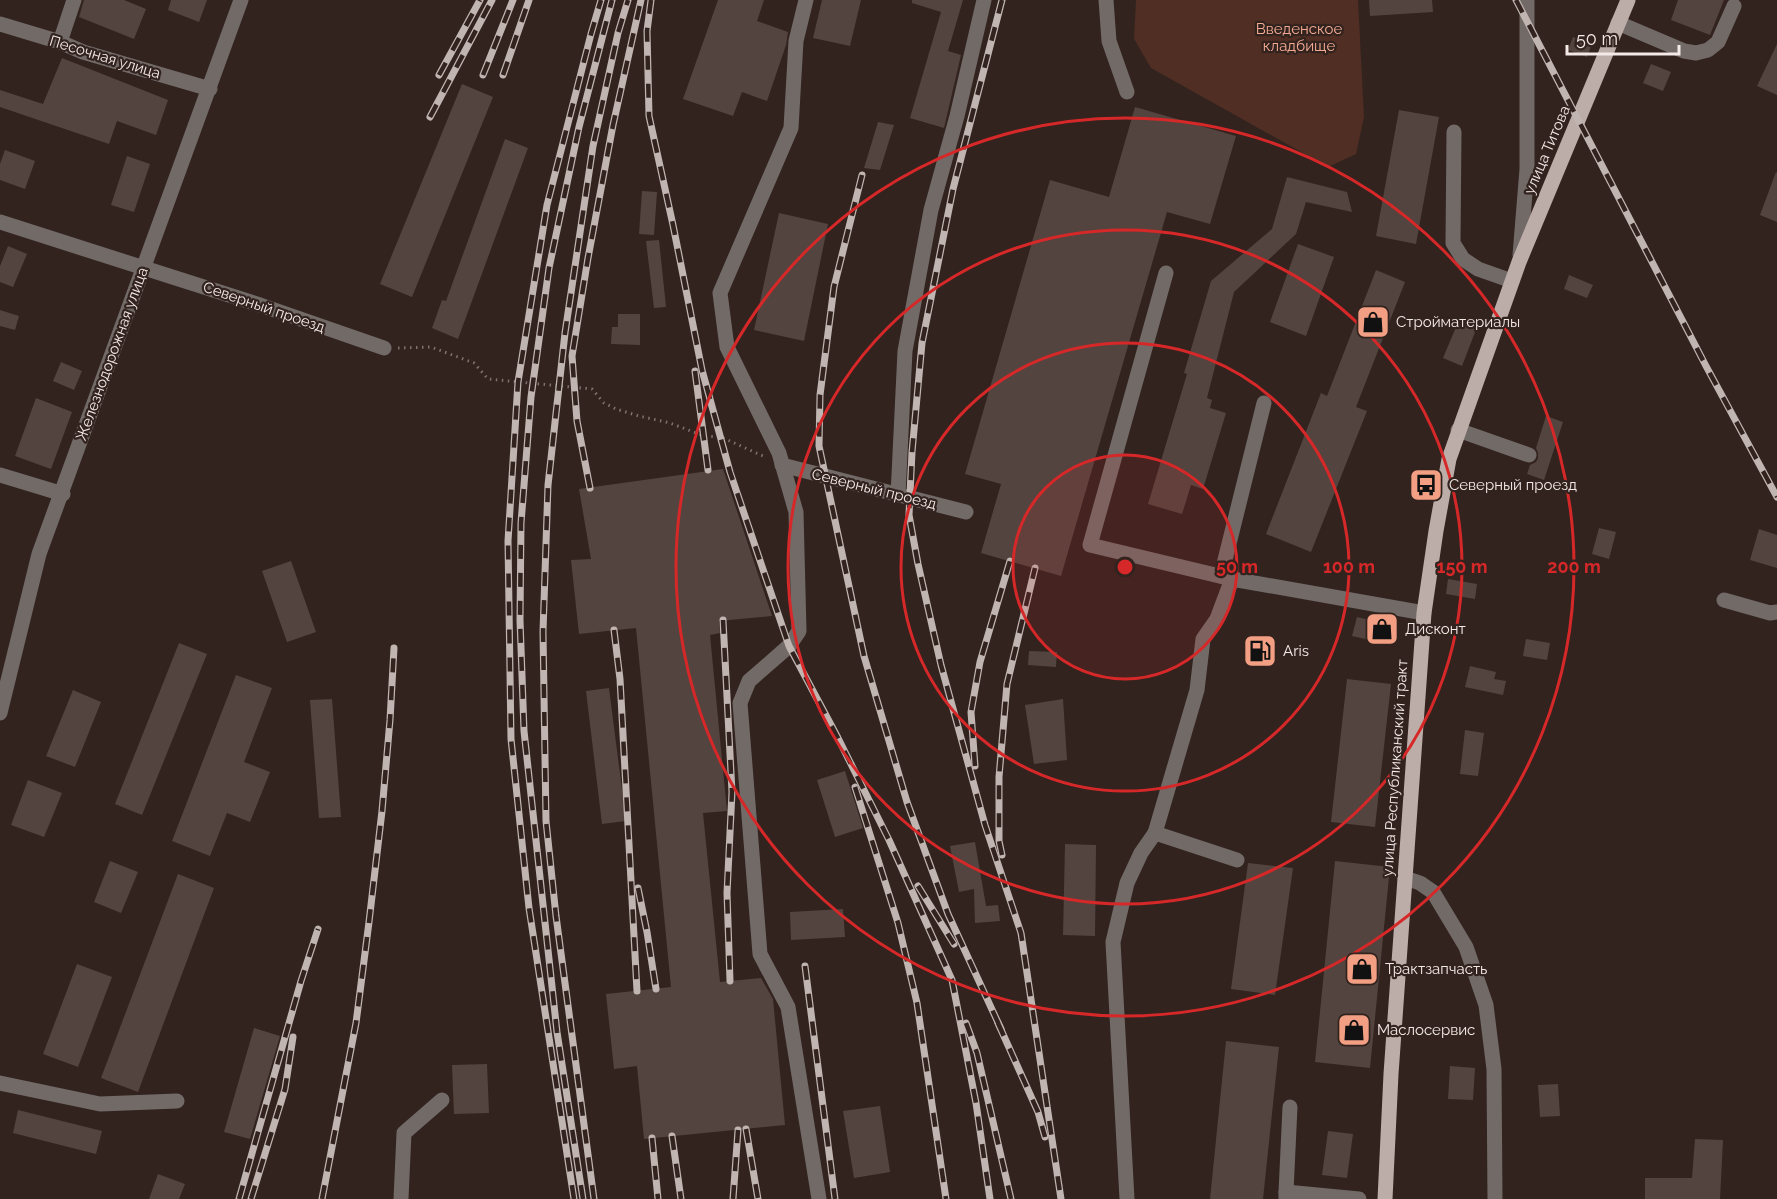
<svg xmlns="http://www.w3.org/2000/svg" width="1777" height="1199" font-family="Raleway,sans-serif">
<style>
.green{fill:#502e23}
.building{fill:#54443f}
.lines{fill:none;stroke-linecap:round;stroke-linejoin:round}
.path{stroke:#7f726e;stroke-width:3;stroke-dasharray:1.5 4.5;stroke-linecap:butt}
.minor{stroke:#726a67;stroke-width:15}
.major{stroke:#bdada8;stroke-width:15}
.rail-casing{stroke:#c0b5b1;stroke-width:7}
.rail{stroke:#32231f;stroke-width:4.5;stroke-dasharray:14;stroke-linecap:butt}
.ring{fill:none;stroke:#d62828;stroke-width:3}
.labels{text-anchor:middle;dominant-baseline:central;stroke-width:4.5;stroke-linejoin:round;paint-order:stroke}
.park-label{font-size:15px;fill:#f5ab93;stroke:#32231f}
.street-label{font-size:15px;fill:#f3e9e6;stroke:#32231f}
.poi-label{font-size:15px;fill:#f3e9e6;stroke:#32231f;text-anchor:start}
.centre{fill:#d62828;stroke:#32231f;stroke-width:3}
.ring-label{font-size:18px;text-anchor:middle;font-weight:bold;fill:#d62828;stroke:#32231f;stroke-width:4.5;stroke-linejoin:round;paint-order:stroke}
</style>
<rect width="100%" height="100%" fill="#32231f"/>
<path class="green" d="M 1136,0 L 1358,0 L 1364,117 L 1356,154 L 1328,167 L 1151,68 L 1134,39 Z"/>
<g class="building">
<path d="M 84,0 L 124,0 L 146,9 L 134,39 L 79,17 Z"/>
<path d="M 171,0 L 207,0 L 199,22 L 168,10 Z"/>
<path d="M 718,0 L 764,0 L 757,21 L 788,32 L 786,45 L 767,101 L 742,92 L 733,116 L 683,99 Z"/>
<path d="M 822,0 L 861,0 L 850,46 L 813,38 Z"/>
<path d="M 912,0 L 963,0 L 948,51 L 961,55 L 944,128 L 910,118 L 941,12 L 912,3 Z"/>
<path d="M 1369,0 L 1432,0 L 1433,12 L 1370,16 Z"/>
<path d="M 1678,0 L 1724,0 L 1710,35 L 1671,20 Z"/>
<path d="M 1573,37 L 1592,44 L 1587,57 L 1568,50 Z"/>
<path d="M 1777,44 L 1777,95 L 1757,86 Z"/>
<path d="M 62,58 L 168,100 L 156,135 L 117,121 L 109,144 L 0,107 L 0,90 L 43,104 Z"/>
<path d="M 1651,64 L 1671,72 L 1663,91 L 1643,83 Z"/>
<path d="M 462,84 L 493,97 L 412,297 L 380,284 Z"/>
<path d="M 1135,107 L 1236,136 L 1210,224 L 1167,212 L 1061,576 L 981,553 L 1001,484 L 965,474 L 1050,180 L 1109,197 Z"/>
<path d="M 1399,110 L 1439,117 L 1416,244 L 1376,236 Z"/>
<path d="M 878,122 L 894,125 L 880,170 L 864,168 Z"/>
<path d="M 505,139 L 528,148 L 458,339 L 432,328 L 442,300 L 446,301 Z"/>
<path d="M 5,150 L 35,161 L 25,189 L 0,180 L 0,164 Z"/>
<path d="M 127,156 L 150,164 L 134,212 L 111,205 Z"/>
<path d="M 1776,172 L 1777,173 L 1777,222 L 1760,215 Z"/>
<path d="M 1287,177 L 1347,192 L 1352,212 L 1306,202 L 1296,234 L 1234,292 L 1207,398 L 1212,400 L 1210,408 L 1226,413 L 1203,489 L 1191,485 L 1182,514 L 1148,504 L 1187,374 L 1184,373 L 1211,281 L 1272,229 Z"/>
<path d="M 642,191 L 657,192 L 654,235 L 639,234 Z"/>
<path d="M 779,213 L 828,224 L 804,341 L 754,330 Z"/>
<path d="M 659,240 L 666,307 L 654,308 L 646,241 Z"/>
<path d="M 1298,244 L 1334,257 L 1306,336 L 1270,322 Z"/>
<path d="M 8,246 L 27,254 L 13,287 L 0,282 L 0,266 Z"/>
<path d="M 1376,270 L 1405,282 L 1356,407 L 1367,411 L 1311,552 L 1266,534 L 1321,393 L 1327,396 Z"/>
<path d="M 1569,275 L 1593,285 L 1587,298 L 1564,289 Z"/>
<path d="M 0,310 L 19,316 L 15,330 L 0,326 Z"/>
<path d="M 618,314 L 640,314 L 640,345 L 611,344 L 612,327 L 618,327 Z"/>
<path d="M 1459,320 L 1477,327 L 1462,366 L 1443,358 Z"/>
<path d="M 61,362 L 82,371 L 74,390 L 53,381 Z"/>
<path d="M 36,398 L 72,412 L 51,469 L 15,456 Z"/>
<path d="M 1546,416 L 1563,422 L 1544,480 L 1527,474 L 1530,465 L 1536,462 L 1538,458 L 1538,453 L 1536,448 Z"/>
<path d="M 723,469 L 772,616 L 719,621 L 720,633 L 710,635 L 727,811 L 703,813 L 720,982 L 761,978 L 773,999 L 785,1125 L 644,1139 L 637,1066 L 614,1069 L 606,994 L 671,987 L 636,628 L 579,634 L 571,560 L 591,559 L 579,489 Z"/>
<path d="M 1599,528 L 1616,532 L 1609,559 L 1592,554 Z"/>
<path d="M 1759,529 L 1777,535 L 1777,568 L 1750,560 Z"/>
<path d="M 291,561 L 316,632 L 287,642 L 262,571 Z"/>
<path d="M 1448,579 L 1477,584 L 1475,599 L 1446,594 Z"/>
<path d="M 1357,617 L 1396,626 L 1392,645 L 1352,636 Z"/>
<path d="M 1526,639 L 1550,643 L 1547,660 L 1523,656 Z"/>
<path d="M 179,643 L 207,654 L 142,815 L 115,804 Z"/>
<path d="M 1029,651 L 1057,652 L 1056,667 L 1028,665 Z"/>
<path d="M 1470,666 L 1496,672 L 1494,679 L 1506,681 L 1503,695 L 1465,687 Z"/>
<path d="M 236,675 L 272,688 L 244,762 L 270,772 L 250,822 L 227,813 L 210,856 L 172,841 Z"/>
<path d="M 1347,679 L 1391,684 L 1375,827 L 1331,822 Z"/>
<path d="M 609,688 L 626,821 L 602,824 L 586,691 Z"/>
<path d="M 73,690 L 101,702 L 75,767 L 46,756 Z"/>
<path d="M 332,699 L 341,817 L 319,818 L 310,700 Z"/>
<path d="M 1063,699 L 1067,760 L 1034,764 L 1025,705 Z"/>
<path d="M 1465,730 L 1484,733 L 1478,776 L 1460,774 Z"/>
<path d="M 845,771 L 863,828 L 835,837 L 817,780 Z"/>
<path d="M 28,780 L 62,793 L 44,837 L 11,825 Z"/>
<path d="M 975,842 L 986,906 L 998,905 L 1000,921 L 975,923 L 974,889 L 959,892 L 950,846 Z"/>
<path d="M 1065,844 L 1096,845 L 1095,936 L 1063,935 Z"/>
<path d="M 110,861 L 138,872 L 121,913 L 94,902 Z"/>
<path d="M 1335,861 L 1390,867 L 1370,1068 L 1315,1062 Z"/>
<path d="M 1248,863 L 1293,868 L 1275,995 L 1231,989 Z"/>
<path d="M 178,874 L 214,888 L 138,1092 L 101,1078 Z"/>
<path d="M 843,909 L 845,937 L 791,940 L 790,912 Z"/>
<path d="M 77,964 L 112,977 L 78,1067 L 43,1054 Z"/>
<path d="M 254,1028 L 280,1036 L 250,1139 L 224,1132 Z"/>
<path d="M 1226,1041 L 1279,1047 L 1263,1199 L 1210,1199 Z"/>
<path d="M 487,1064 L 489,1113 L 454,1114 L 452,1065 Z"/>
<path d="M 1450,1066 L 1475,1068 L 1473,1100 L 1448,1099 Z"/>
<path d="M 1558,1084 L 1560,1116 L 1540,1117 L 1538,1085 Z"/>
<path d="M 880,1106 L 890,1172 L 854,1178 L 843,1111 Z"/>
<path d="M 18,1110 L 102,1131 L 96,1154 L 13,1133 Z"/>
<path d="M 1328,1131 L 1353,1134 L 1347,1178 L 1322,1175 Z"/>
<path d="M 1695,1139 L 1723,1140 L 1720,1199 L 1645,1199 L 1645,1178 L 1692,1178 Z"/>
<path d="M 158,1174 L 185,1184 L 179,1199 L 149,1199 Z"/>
</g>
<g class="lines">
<path class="path" d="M 398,348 L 431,347 L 474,363 L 488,379 L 592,389 L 604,403 L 616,409 L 639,416 L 670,423 L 704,436 L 721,437 L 763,456"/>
<g class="minor">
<path d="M 806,0 L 796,41 L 791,128 L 720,293 L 727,347 L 779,453 L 796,512 L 799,631 L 789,646 L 749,681 L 740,703 L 760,954 L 788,1007 L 819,1199"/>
<path d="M 1106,0 L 1109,41 L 1127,92"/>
<path d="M 1618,23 L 1684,51 L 1696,53 L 1708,50 L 1718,42 L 1734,6"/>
<path d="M 0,24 L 60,42 L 83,52 L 210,89"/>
<path d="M 60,42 L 74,0"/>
<path d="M 1454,132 L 1453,243 L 1463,259 L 1478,269 L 1512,281"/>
<path d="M 0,222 L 260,305 L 384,348"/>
<path d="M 1520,255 L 1527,169 L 1527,0"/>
<path d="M 1166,273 L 1090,545 L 1232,579 L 1424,613"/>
<path d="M 1458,430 L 1529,455"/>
<path d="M 782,465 L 966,512"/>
<path d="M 0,475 L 63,494"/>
<path d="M 898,495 L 905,351 L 931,210 L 957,116 L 984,0"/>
<path d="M 1221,576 L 1264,403"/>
<path d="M 1232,579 L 1217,619 L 1203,639 L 1197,690 L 1155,833 L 1237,860"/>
<path d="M 1724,600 L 1770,613 L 1777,612"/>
<path d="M 0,713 L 39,554 L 241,0"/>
<path d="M 1405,878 L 1420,883 L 1433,892 L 1466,947 L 1486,1005 L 1494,1069 L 1495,1199"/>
<path d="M 0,1083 L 100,1104 L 177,1101"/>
<path d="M 1286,1192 L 1290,1107"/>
<path d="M 401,1199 L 404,1133 L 442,1100"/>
<path d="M 1127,1199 L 1113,942 L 1127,883 L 1141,853 L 1155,833"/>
<path d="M 1286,1199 L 1286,1192 L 1359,1199"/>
</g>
<path class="major" d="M 1385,1199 L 1391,1074 L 1424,613 L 1436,531 L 1449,459 L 1519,262 L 1628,0"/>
<defs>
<g id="rail">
<path d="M 651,0 L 647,31 L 649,116 L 673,225 L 702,370 L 730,472 L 789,646 L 838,738 L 889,840 L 952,980 L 976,1103 L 990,1199"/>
<path d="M 1002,0 L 953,189 L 922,343 L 912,452 L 909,515 L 918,564 L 941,665 L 985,825 L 1021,933 L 1061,1199"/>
<path d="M 1516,0 L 1706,366 L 1777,497"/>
<path d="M 439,75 L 480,0"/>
<path d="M 483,75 L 513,0"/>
<path d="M 503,75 L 529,0"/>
<path d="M 430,117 L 492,0"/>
<path d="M 862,175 L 834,287 L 820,395 L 819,446 L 864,656 L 907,802 L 948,914 L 1001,1029"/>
<path d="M 695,371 L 708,470"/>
<path d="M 590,488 L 577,421 L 572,356 L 588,258 L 613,125 L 641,0"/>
<path d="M 723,620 L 732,792 L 727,893 L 730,981"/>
<path d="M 614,630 L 620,679 L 637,991"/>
<path d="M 975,766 L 971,712 L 980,662 L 1010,561"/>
<path d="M 855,787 L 898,923 L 917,1003 L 946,1199"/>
<path d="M 1002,855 L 999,841 L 999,777 L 1007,684 L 1035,568"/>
<path d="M 918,886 L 954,944"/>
<path d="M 638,888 L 647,932 L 656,989"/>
<path d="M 805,966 L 835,1199"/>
<path d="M 966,1023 L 977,1053 L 1011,1199"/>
<path d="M 998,1023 L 1038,1112 L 1045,1137"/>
<path d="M 746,1129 L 758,1199"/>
<path d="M 672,1136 L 681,1199"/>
<path d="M 652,1138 L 658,1199"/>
<path d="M 239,1199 L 301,981 L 318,929"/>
<path d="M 251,1199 L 285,1089 L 293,1037"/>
<path d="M 322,1199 L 356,1023 L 369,922 L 382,811 L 390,720 L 394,648"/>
<path d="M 574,1199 L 529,908 L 511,739 L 508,541 L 518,382 L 547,205 L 591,34 L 601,0"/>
<path d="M 583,1199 L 557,1032 L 524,731 L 520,620 L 521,523 L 531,397 L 549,268 L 579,127 L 612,0"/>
<path d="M 594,1199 L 556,916 L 546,821 L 543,632 L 548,485 L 565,333 L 593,146 L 618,33 L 628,0"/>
<path d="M 733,1199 L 738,1130"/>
</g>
</defs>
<use href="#rail" class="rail-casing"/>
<use href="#rail" class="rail"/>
</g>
<circle cx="1125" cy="567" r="112" fill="#d62828" fill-opacity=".12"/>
<g class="ring">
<circle cx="1125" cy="567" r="112"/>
<circle cx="1125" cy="567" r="224"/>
<circle cx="1125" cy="567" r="337"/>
<circle cx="1125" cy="567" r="449"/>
</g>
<defs>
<symbol id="shop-square" viewBox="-11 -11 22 22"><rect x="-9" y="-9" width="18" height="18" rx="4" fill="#f39f83" stroke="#32231f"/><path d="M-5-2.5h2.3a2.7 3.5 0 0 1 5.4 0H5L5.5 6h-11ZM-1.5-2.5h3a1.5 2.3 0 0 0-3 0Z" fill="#111"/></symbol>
<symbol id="bus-square" viewBox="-11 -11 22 22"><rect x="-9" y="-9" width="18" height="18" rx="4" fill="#f39f83" stroke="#32231f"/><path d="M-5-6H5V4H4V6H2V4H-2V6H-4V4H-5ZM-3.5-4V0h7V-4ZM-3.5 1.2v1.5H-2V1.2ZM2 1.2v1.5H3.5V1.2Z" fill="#111"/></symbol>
<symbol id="fuel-square" viewBox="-11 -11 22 22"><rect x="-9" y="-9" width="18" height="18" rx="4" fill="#f39f83" stroke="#32231f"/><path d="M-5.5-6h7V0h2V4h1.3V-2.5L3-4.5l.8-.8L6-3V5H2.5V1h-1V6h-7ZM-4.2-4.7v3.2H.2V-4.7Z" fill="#111"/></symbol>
</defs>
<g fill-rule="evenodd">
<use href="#shop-square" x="1354" y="303" width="38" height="38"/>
<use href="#bus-square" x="1407" y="466" width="38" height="38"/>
<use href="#shop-square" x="1363" y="610" width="38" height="38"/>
<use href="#fuel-square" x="1241" y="632" width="38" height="38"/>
<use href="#shop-square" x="1343" y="950" width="38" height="38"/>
<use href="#shop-square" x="1335" y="1011" width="38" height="38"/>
</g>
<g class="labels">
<g class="park-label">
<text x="1299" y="29">Введенское<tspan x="1299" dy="17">кладбище</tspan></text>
</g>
<g class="street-label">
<text transform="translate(105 57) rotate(17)">Песочная улица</text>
<text transform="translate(1547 150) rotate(-67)">улица Титова</text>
<text transform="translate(264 307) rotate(19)">Северный проезд</text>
<text transform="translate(112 354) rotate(-70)">Железнодорожная улица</text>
<text transform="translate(874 489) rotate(14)">Северный проезд</text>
<text transform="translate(1395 768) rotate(-86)">улица Республиканский тракт</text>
</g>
<g class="poi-label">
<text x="1396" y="322">Стройматериалы</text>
<text x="1449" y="485">Северный проезд</text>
<text x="1405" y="629">Дисконт</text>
<text x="1283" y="651">Aris</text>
<text x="1385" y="969">Трактзапчасть</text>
<text x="1377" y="1030">Маслосервис</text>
</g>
</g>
<circle cx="1125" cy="567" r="9" class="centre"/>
<g class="ring-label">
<text x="1237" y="573">50 m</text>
<text x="1349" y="573">100 m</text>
<text x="1462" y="573">150 m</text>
<text x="1574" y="573">200 m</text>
</g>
<path d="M1567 45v9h112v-9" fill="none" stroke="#f3e9e6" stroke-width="3"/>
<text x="1576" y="45" font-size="18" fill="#f3e9e6" stroke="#32231f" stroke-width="4.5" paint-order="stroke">50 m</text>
</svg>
